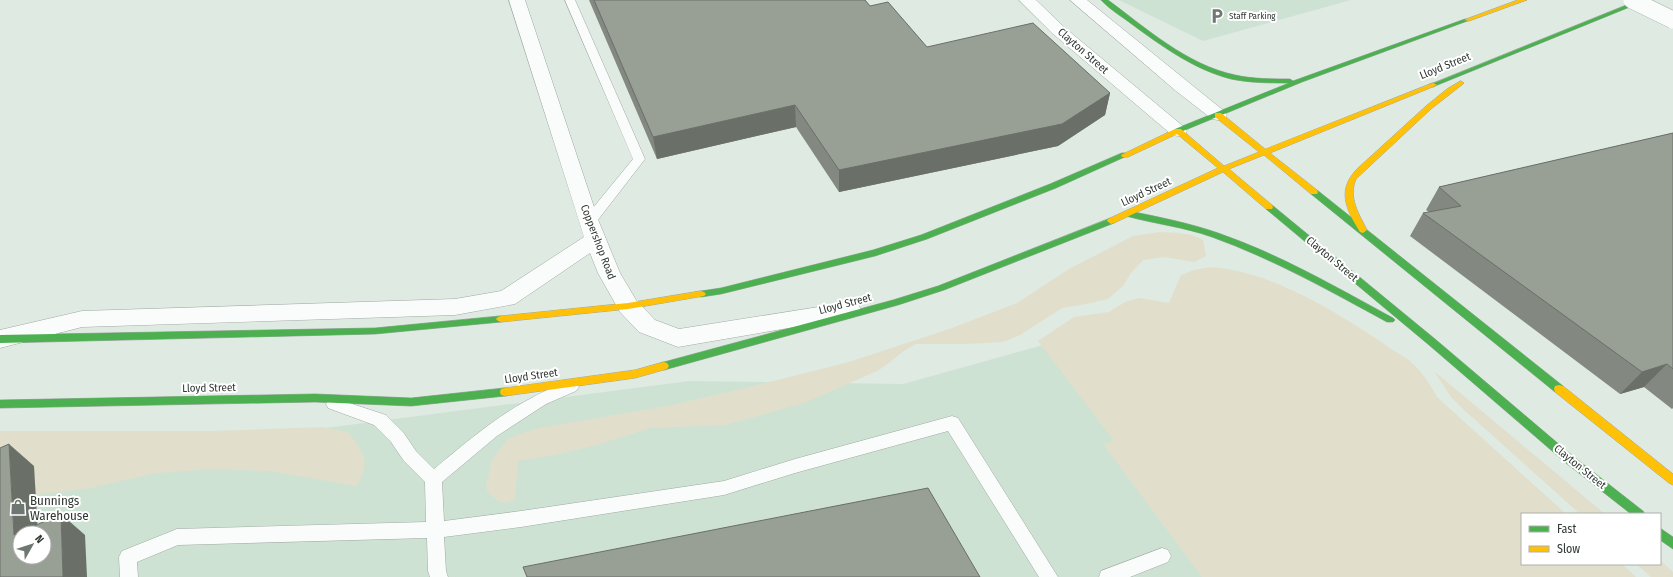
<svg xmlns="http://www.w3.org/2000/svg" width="1673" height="577" font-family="'Fira Sans Condensed',sans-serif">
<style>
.built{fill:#cee2d4;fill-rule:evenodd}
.green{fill:#e1dfcb}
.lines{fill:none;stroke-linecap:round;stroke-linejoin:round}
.lane-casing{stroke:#a0a9a3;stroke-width:1}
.street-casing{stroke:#a0a9a3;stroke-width:1}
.fast-casing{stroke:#a0a9a3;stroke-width:1}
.slow-casing{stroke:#a0a9a3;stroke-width:1}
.lane{fill:#fafcfb;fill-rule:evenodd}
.street{fill:#fafcfb;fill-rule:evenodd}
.fast{fill:#4caf50;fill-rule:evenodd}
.slow{fill:#ffc107;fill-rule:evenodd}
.street-bridge-casing{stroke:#a0a9a3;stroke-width:18;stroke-linecap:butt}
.street-bridge{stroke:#fafcfb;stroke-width:17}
.wall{fill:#838980}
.shaded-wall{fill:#6a6f68}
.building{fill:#989f95;stroke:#6a6f68;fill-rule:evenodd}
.labels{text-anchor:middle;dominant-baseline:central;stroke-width:4;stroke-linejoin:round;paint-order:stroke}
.far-poi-label{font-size:9px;fill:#313934;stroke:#fff;text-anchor:start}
.street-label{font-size:11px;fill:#313934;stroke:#fff}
.near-poi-label{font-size:13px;fill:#313934;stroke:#fff;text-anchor:start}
</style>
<rect width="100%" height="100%" fill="#dfeae2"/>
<g class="built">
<path d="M 1119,0 L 1351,0 L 1203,41 Z"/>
<path d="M 1061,340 L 1522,514 L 1522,564 L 1611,577 L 0,577 L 0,470 L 689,381 L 903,384 ZM 20,533 L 44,533 L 44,557 L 20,557 Z"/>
</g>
<g class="green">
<path d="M 1160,232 C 1174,233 1190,232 1203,240 L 1206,256 L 1194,262 L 1164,257 L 1143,260 L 1131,273 L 1123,286 L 1108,299 L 1081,305 L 1062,308 L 1020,335 L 1011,339 L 1003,342 L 966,344 L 916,344 C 902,350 891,363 877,371 L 804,403 L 725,425 L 650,428 L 600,444 L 555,455 L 518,461 L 515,500 L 504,503 L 497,500 L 488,492 L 486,487 L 492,460 L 507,440 L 517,435 L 539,428 L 667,406 L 742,389 L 849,362 L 952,328 L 1017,303 L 1069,269 L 1133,236 Z"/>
<path d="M 1211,267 C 1271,271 1339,313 1387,346 C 1395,352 1405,356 1412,363 C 1423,373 1430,384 1437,397 L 1566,514 L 1522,514 L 1522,564 L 1622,564 L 1636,577 L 1202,577 L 1104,445 L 1114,441 L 1038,341 L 1074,317 L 1109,312 L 1125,302 L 1139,298 L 1169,303 L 1181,275 L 1194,270 Z"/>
<path d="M 1434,371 L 1605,514 L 1580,514 L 1463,409 L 1451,397 Z"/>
<path d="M 322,427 L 348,432 C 364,454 372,461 356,486 L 270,471 L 213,469 L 156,473 L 90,488 L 0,499 L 0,431 L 213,431 Z"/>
<path d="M 1660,560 L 1673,572 L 1673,577 L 1651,577 L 1636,564 L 1660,564 Z"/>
</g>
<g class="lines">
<defs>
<g id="lane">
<path d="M 565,0 L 575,0 L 645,159 L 594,225 L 589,226 L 584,225 L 583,222 L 584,219 L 633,159 Z"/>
<path d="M 571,381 L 576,383 L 579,387 L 576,391 L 546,404 L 497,436 L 442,482 L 444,521 L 521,511 L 724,481 L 795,459 L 952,416 L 958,418 L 1058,577 L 1039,577 L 948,431 L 795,473 L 724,495 L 521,527 L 444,537 L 446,571 L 448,577 L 430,577 L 428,571 L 427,538 L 178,545 L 137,562 L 138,577 L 120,577 L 119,557 L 122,551 L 177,529 L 426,522 L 425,482 L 404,461 L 391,442 L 374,425 L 328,408 L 326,404 L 328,400 L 334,398 L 386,415 L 403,432 L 416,451 L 434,469 C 476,434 518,398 571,381 Z"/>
<path d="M 1162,548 L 1168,550 L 1171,556 L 1168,562 L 1130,577 L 1099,577 L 1101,571 Z"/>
</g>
<g id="street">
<path d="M 509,0 L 525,0 L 599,222 L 620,273 L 636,300 L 655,320 L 679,329 L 850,302 L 858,304 L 861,310 L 858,316 L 678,347 L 639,332 L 620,312 L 598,273 L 590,253 L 515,304 L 455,315 L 82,327 L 0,348 L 0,330 L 82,311 L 455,299 L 501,291 L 584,237 Z"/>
<path d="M 1019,0 L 1036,0 L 1064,27 L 1184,127 L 1187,131 L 1184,135 L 1178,136 L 1172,135 L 1052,33 Z"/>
<path d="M 1070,0 L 1087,0 L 1224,111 L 1227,115 L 1224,119 L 1218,120 L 1212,119 L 1176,91 Z"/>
</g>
<g id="fast">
<path d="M 1101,0 L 1108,0 C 1146,28 1187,65 1235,75 C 1253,79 1272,79 1290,79 L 1293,81 L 1465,19 L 1470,20 L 1302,82 L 1178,133 L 1174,131 L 1175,129 L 1289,83 C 1270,83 1250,83 1231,79 C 1196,70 1166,49 1137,28 C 1126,19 1111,11 1101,0 Z"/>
<path d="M 1639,0 L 1647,0 L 1435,86 L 1433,87 L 1429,85 Z"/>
<path d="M 1122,153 L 1128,153 L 1129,155 L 1056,188 L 927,239 L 875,256 L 721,294 L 701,297 L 696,294 L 701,291 L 721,288 L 873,250 L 921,235 L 1050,184 Z"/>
<path d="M 1314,189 L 1317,190 L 1563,386 L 1564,389 L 1563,392 L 1559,393 L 1555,392 L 1311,194 L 1310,192 Z"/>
<path d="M 1269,204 L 1272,205 L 1435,339 L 1574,457 L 1643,511 L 1645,514 L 1631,514 L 1566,463 L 1429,345 L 1266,209 L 1265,207 Z"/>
<path d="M 1129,211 C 1159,217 1189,223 1218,233 C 1279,254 1336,287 1393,318 L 1395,320 L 1393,322 L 1387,322 C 1330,291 1273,259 1212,237 C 1184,227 1155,224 1126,216 L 1125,214 Z"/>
<path d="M 1111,218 L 1115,221 L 1114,223 L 944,290 L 898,305 L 664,370 L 661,369 L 659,366 L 661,363 L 664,362 L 893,300 L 938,286 Z"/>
<path d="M 501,316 L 504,317 L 506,319 L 504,321 L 501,322 L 375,334 L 0,343 L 0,335 L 375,328 Z"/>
<path d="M 505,388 L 509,389 L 510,392 L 509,395 L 505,396 L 411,406 L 315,402 L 0,408 L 0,400 L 315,394 L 411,398 Z"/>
<path d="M 1660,528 L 1673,537 L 1673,549 L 1660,540 Z"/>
</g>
<g id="slow">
<path d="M 1518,0 L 1527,0 L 1469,21 L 1464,20 Z"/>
<path d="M 1461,81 L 1464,83 L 1463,84 L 1431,109 L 1356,179 C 1348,198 1359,214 1367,230 L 1363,233 L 1360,232 C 1346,209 1336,190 1358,168 L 1426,106 L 1447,89 Z"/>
<path d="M 1433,83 L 1437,85 L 1435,86 L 1270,153 L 1317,190 L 1318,192 L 1317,194 L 1311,194 L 1264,155 L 1229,169 L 1272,205 L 1273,207 L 1272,209 L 1266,209 L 1223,172 L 1114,223 L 1111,224 L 1107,221 L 1108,219 L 1218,168 L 1177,134 L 1128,157 L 1122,157 L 1121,155 L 1175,129 L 1181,129 L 1224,166 L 1259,152 L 1215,117 L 1215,113 L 1221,113 L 1265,149 Z"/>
<path d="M 701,291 L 704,292 L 706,294 L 704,296 L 628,309 L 501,322 L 498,321 L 496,319 L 498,317 L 501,316 L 628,303 Z"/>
<path d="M 664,362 L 667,363 L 669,366 L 667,369 L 635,378 L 505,396 L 501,395 L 500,392 L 501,389 L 505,388 L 635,370 Z"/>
<path d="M 1559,385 L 1563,386 L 1673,474 L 1673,485 L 1669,483 L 1555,392 L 1554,389 L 1555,386 Z"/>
</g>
</defs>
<use href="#lane" class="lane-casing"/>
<use href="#street" class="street-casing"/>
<use href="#fast" class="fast-casing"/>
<use href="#slow" class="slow-casing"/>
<use href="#lane" class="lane"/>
<use href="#street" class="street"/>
<use href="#fast" class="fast"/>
<use href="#slow" class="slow"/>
<defs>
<path id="street-bridge" d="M 1632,0 L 1673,20"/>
</defs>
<use href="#street-bridge" class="street-bridge-casing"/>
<use href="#street-bridge" class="street-bridge"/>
</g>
<g class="wall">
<path d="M 589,0 L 865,0 L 870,6 L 927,47 L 1110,93 L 1105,115 L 1058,146 L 839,192 L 796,127 L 657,159 Z"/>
<path d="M 1673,133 L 1673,408 L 1672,409 L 1644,387 L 1620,394 L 1410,236 L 1423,213 L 1429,212 L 1426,210 L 1439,187 Z"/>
</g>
<g class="shaded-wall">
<path d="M 1110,93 L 1105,115 L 1058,146 L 839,192 L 839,170 Z"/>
<path d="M 795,105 L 796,127 L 657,159 L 653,137 Z"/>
<path d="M 1667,364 L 1644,387 L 1620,394 L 1642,372 Z"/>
<path d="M 9,444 L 34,466 L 38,533 L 14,535 Z"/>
<path d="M 61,514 L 85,535 L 87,577 L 63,577 Z"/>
</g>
<g class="building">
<path d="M 594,0 L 865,0 L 870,6 L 888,2 L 927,47 L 1033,23 L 1110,93 L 1062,124 L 839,170 L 795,105 L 653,137 Z"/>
<path d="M 1673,133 L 1673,369 L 1667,364 L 1642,372 L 1423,213 L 1461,206 L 1439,187 Z"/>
<path d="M 9,444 L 14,535 L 61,514 L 63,577 L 0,577 L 0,448 ZM 20,533 L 44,533 L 44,557 L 20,557 Z"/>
<path d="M 928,488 L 980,577 L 527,577 L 523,567 Z"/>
</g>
<defs>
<symbol id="parking-bare" viewBox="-9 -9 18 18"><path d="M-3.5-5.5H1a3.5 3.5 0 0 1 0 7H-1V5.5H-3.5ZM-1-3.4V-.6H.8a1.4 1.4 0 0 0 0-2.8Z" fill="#6e7771" stroke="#fff" stroke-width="2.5" paint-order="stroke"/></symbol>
<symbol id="shop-bare" viewBox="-9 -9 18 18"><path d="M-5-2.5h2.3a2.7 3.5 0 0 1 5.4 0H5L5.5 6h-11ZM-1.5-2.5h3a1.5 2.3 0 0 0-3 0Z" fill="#6e7771" stroke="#fff" stroke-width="2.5" paint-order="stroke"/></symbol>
</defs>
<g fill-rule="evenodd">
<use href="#parking-bare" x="1206" y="5" width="22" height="22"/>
<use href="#shop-bare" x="7" y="496" width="22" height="22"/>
</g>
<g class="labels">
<g class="far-poi-label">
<text x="1229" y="16">Staff Parking</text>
</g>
<g class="street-label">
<text transform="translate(1083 51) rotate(41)">Clayton Street</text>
<text transform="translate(1445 66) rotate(-22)">Lloyd Street</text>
<text transform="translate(1146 192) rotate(-25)">Lloyd Street</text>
<text transform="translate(598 242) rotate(69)">Coppershop Road</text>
<text transform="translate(1332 259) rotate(40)">Clayton Street</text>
<text transform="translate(845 304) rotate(-15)">Lloyd Street</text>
<text transform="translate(531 376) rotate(-8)">Lloyd Street</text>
<text transform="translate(209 388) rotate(-1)">Lloyd Street</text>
<text transform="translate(1580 467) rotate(39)">Clayton Street</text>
</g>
<g class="near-poi-label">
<text x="30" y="500">Bunnings<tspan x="30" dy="15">Warehouse</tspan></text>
</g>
</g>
<rect x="1521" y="513" width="140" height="52" fill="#ffffff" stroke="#adb0ae"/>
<rect x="1529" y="526" width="20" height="6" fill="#4caf50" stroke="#adb0ae"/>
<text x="1557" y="533" font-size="12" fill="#313934">Fast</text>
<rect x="1529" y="546" width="20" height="6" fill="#ffc107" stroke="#adb0ae"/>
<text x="1557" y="553" font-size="12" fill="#313934">Slow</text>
<g transform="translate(32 545) rotate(51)"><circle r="19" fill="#ffffff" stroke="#adb0ae"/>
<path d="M0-3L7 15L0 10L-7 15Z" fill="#6e7771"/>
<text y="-6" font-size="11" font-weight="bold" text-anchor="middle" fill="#313934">N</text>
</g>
</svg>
